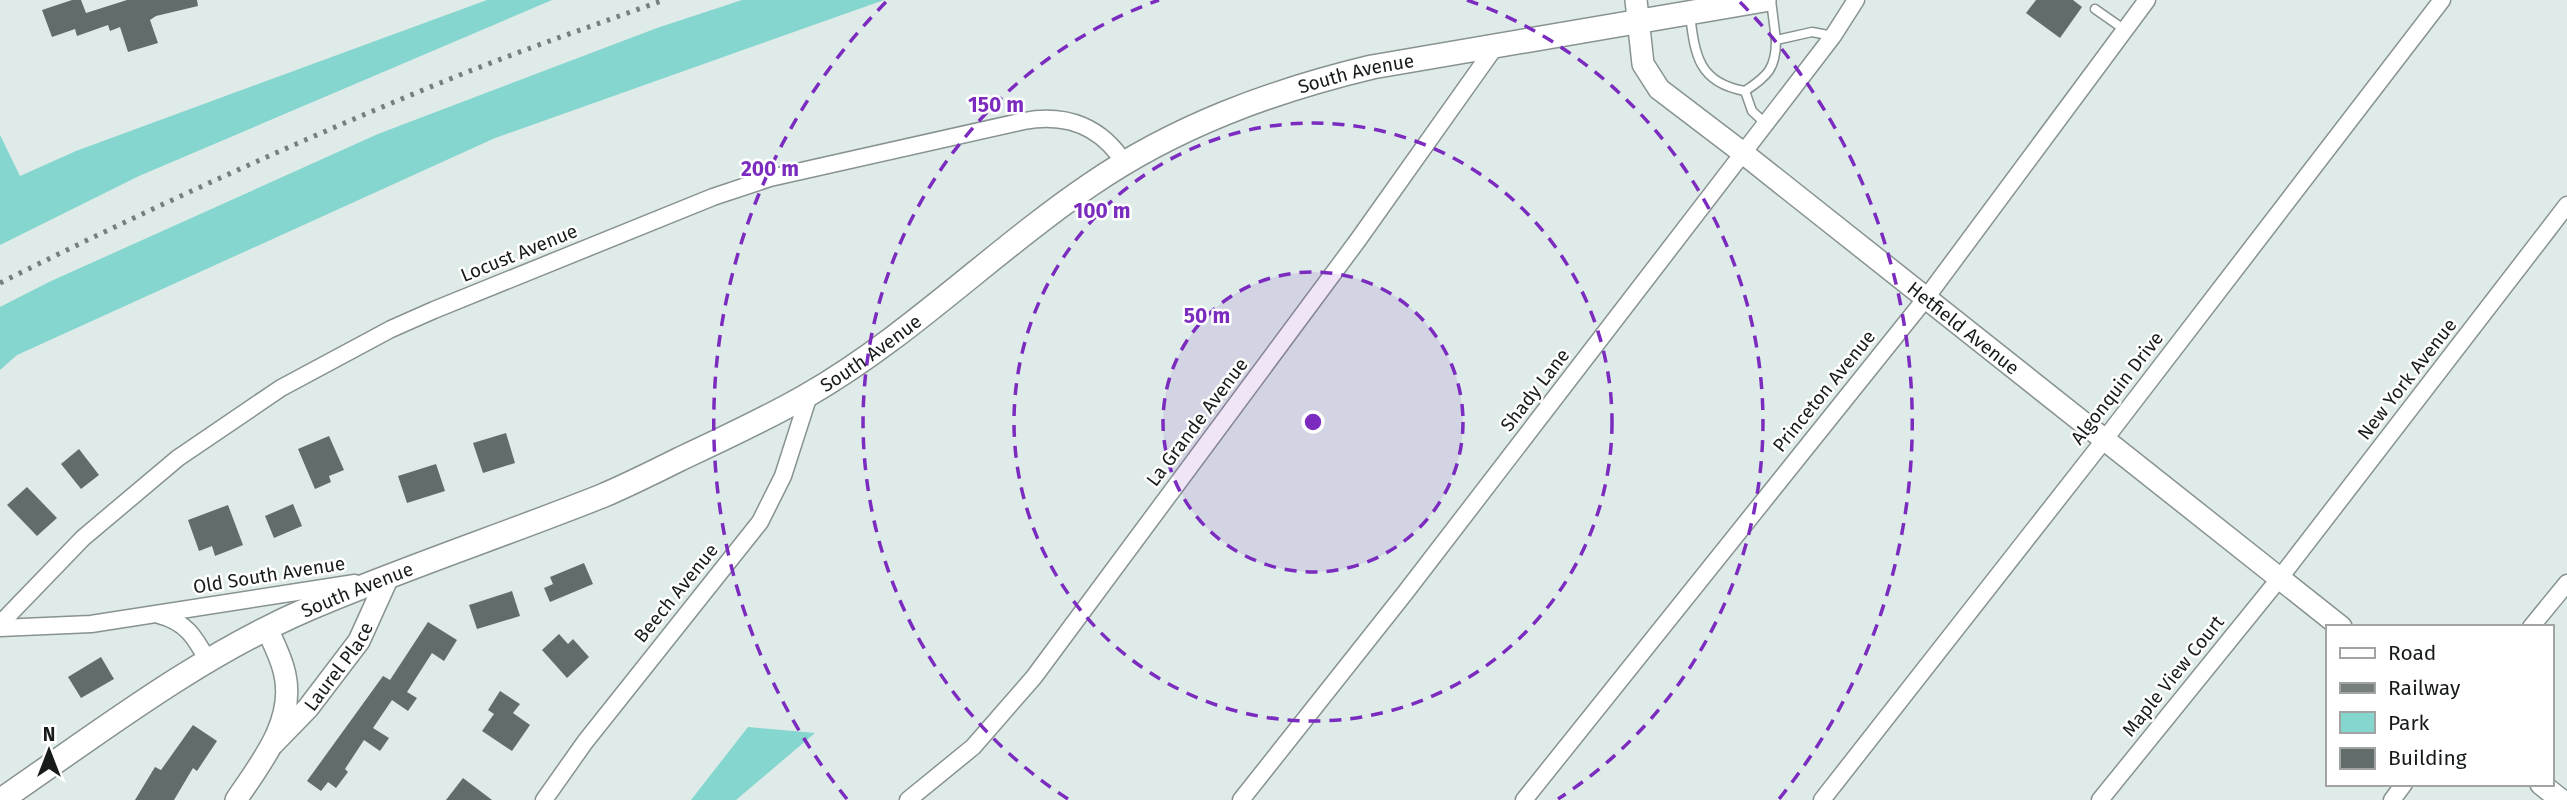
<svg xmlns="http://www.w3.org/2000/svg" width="2567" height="800" font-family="'Fira Sans',sans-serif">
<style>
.green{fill:#84d6ce}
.building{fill:#626d6b}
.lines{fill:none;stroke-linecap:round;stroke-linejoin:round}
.service-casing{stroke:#879291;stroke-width:11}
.minor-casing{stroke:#879291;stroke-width:19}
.tertiary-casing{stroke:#879291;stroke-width:24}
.secondary-casing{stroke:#879291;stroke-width:26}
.service{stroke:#fff;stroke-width:8}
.minor{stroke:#fff;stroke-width:16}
.tertiary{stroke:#fff;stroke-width:21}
.secondary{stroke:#fff;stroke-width:23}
.rail{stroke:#767f7e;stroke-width:5;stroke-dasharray:3.5 7;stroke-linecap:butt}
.ring{fill:none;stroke:#7b2cbf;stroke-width:3.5;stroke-dasharray:12 9}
.labels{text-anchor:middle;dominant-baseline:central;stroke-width:5;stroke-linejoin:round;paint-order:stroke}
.street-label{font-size:19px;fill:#171c1b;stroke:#fff}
.centre{fill:#7b2cbf;stroke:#fff;stroke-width:3.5}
.ring-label{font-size:21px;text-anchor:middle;font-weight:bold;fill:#7b2cbf;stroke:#fff;stroke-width:5;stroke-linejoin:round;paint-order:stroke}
</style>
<rect width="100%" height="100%" fill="#deebe9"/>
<g class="green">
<path d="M 487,0 L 552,0 L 139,176 L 0,245 L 0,135 L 20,176 L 76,151 Z"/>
<path d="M 742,0 L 884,0 L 495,138 L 17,355 L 0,370 L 0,307 L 49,282 L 378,134 L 657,28 Z"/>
<path d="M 748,727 L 815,733 L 736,800 L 691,800 Z"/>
</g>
<g class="building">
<path d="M 72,0 L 81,0 L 86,13 L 127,0 L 197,0 L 198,6 L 156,16 L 150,20 L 158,43 L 128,52 L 120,27 L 110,31 L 108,25 L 77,36 L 75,29 L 52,37 L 42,10 Z"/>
<path d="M 2036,0 L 2073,0 L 2082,7 L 2060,38 L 2026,13 Z"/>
<path d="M 506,433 L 515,463 L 483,473 L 473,443 Z"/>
<path d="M 329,436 L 344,470 L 329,476 L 331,482 L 315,489 L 298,449 Z"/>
<path d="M 79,449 L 99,475 L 81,489 L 61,464 Z"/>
<path d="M 436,464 L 445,491 L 407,503 L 398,476 Z"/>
<path d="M 27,487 L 57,518 L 37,536 L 7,505 Z"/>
<path d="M 293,504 L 302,526 L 274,538 L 265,516 Z"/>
<path d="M 228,505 L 243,545 L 215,556 L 212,546 L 199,551 L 188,520 Z"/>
<path d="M 584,563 L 593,584 L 550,602 L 544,588 L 553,584 L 550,577 Z"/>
<path d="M 512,591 L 520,616 L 477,629 L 469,605 Z"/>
<path d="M 428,622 L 457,640 L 444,661 L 432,653 L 407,692 L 417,698 L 408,711 L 392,700 L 373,728 L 389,738 L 380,751 L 364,740 L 345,769 L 348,772 L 336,788 L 328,782 L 321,791 L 307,781 L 383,676 L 390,680 Z"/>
<path d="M 559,634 L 568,644 L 573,639 L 589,657 L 567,678 L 542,650 Z"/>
<path d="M 101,657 L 114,679 L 81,698 L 68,677 Z"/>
<path d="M 500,691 L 520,704 L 513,713 L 530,725 L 512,751 L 482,731 L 494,714 L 488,710 Z"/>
<path d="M 193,725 L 217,741 L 197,771 L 193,768 L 174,800 L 135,800 L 155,767 L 161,770 Z"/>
<path d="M 463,778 L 492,800 L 446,800 Z"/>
</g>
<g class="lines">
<defs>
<g id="service">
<path d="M 1771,0 L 1776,40"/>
<path d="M 2095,9 L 2125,30"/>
<path d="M 1690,15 C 1695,56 1699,83 1745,91 C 1768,76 1776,68 1776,40 L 1812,32 L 1833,36"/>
<path d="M 1745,91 L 1752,111 L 1765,123"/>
</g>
<g id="minor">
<path d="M 159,615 C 186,622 195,637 208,661"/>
<path d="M 0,624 L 83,538 L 178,458 L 281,388 L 391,329 L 434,310 L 713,197 L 770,178 L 1024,121 C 1067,113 1102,127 1125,164"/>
<path d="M 2531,627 L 2567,583"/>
<path d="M 0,628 L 91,624 L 355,583"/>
<path d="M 544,800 L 585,742 L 760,522 L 783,476 L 809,395"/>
<path d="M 908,800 L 973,747 L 1034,677 L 1358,240 L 1495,47"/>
<path d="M 1241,800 L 1405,593 L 1833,36 L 1856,0"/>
<path d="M 1524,800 L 1926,298 L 2147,0"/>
<path d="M 1822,800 L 2105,439 L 2442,0"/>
<path d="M 2100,800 L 2279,579 L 2567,205"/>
<path d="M 2392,800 L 2404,784"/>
</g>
<g id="tertiary">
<path id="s1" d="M 1636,0 L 1643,64 L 1659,89 L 1743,153 L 2341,627"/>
<path id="s2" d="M 273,744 L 308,708 L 359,641 L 388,577"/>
<path d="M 2541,784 L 2561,800"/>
<path d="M 236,800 C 260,764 295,722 285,675 C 282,659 274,644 267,629"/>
</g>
<g id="secondary">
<path id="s3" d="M 1,800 C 100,732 197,657 308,609 C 404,568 504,535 602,496 C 628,485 654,472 680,459 C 723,439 766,419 806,396 C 909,337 993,251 1090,185 C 1176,126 1272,91 1372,67 L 1764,0"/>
</g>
</defs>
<use href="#service" class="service-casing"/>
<use href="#minor" class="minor-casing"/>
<use href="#tertiary" class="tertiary-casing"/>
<use href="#secondary" class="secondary-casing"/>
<use href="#service" class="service"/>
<use href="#minor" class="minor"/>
<use href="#tertiary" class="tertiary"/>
<use href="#secondary" class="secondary"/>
<path class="rail" d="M 0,283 C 144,211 291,144 440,83 C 513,53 589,27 664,0"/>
</g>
<circle cx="1313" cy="422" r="150" fill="#7b2cbf" fill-opacity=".12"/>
<g class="ring">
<circle cx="1313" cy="422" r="150"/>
<circle cx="1313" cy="422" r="299"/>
<path d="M1068 799A449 449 0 0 1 1159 0M1467 0A449 449 0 0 1 1558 799"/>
<path d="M847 799A599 599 0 0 1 886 2M1740 2A599 599 0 0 1 1779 799"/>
</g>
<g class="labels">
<g class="street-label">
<text stroke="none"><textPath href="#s3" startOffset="1549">South Avenue</textPath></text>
<text transform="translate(519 253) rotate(-22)">Locust Avenue</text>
<text stroke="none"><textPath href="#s1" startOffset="481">Hetfield Avenue</textPath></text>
<text stroke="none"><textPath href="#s3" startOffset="982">South Avenue</textPath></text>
<text transform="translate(2407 379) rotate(-52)">New York Avenue</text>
<text transform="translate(2117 388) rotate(-52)">Algonquin Drive</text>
<text transform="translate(1535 390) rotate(-52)">Shady Lane</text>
<text transform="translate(1824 391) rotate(-51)">Princeton Avenue</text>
<text transform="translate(1197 422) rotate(-53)">La Grande Avenue</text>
<text transform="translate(269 575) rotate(-9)">Old South Avenue</text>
<text stroke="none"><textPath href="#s3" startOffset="415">South Avenue</textPath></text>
<text transform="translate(676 593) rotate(-51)">Beech Avenue</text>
<text stroke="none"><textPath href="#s2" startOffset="102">Laurel Place</textPath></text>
<text transform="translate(2173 676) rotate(-51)">Maple View Court</text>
</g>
</g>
<circle cx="1313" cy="422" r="10" class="centre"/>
<g class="ring-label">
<text x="996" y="112">150 m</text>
<text x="770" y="176">200 m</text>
<text x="1102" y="218">100 m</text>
<text x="1207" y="323">50 m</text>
</g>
<rect x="2326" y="625" width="228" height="161" fill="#ffffff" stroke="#a2a4a4" stroke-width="2"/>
<rect x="2340" y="648" width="35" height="10" fill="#ffffff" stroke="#a2a4a4" stroke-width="2"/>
<text x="2388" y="660" font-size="21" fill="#171c1b">Road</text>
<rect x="2340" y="683" width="35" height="10" fill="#767f7e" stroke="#a2a4a4" stroke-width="2"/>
<text x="2388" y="695" font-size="21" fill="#171c1b">Railway</text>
<rect x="2340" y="712" width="35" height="21" fill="#84d6ce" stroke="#a2a4a4" stroke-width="2"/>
<text x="2388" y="730" font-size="21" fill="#171c1b">Park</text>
<rect x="2340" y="748" width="35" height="21" fill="#626d6b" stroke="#a2a4a4" stroke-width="2"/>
<text x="2388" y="765" font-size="21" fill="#171c1b">Building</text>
<g transform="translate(49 751)" stroke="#ffffff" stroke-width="5" paint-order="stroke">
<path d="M0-5L12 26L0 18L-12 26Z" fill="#171c1b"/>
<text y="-10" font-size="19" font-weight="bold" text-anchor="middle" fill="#171c1b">N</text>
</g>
</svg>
